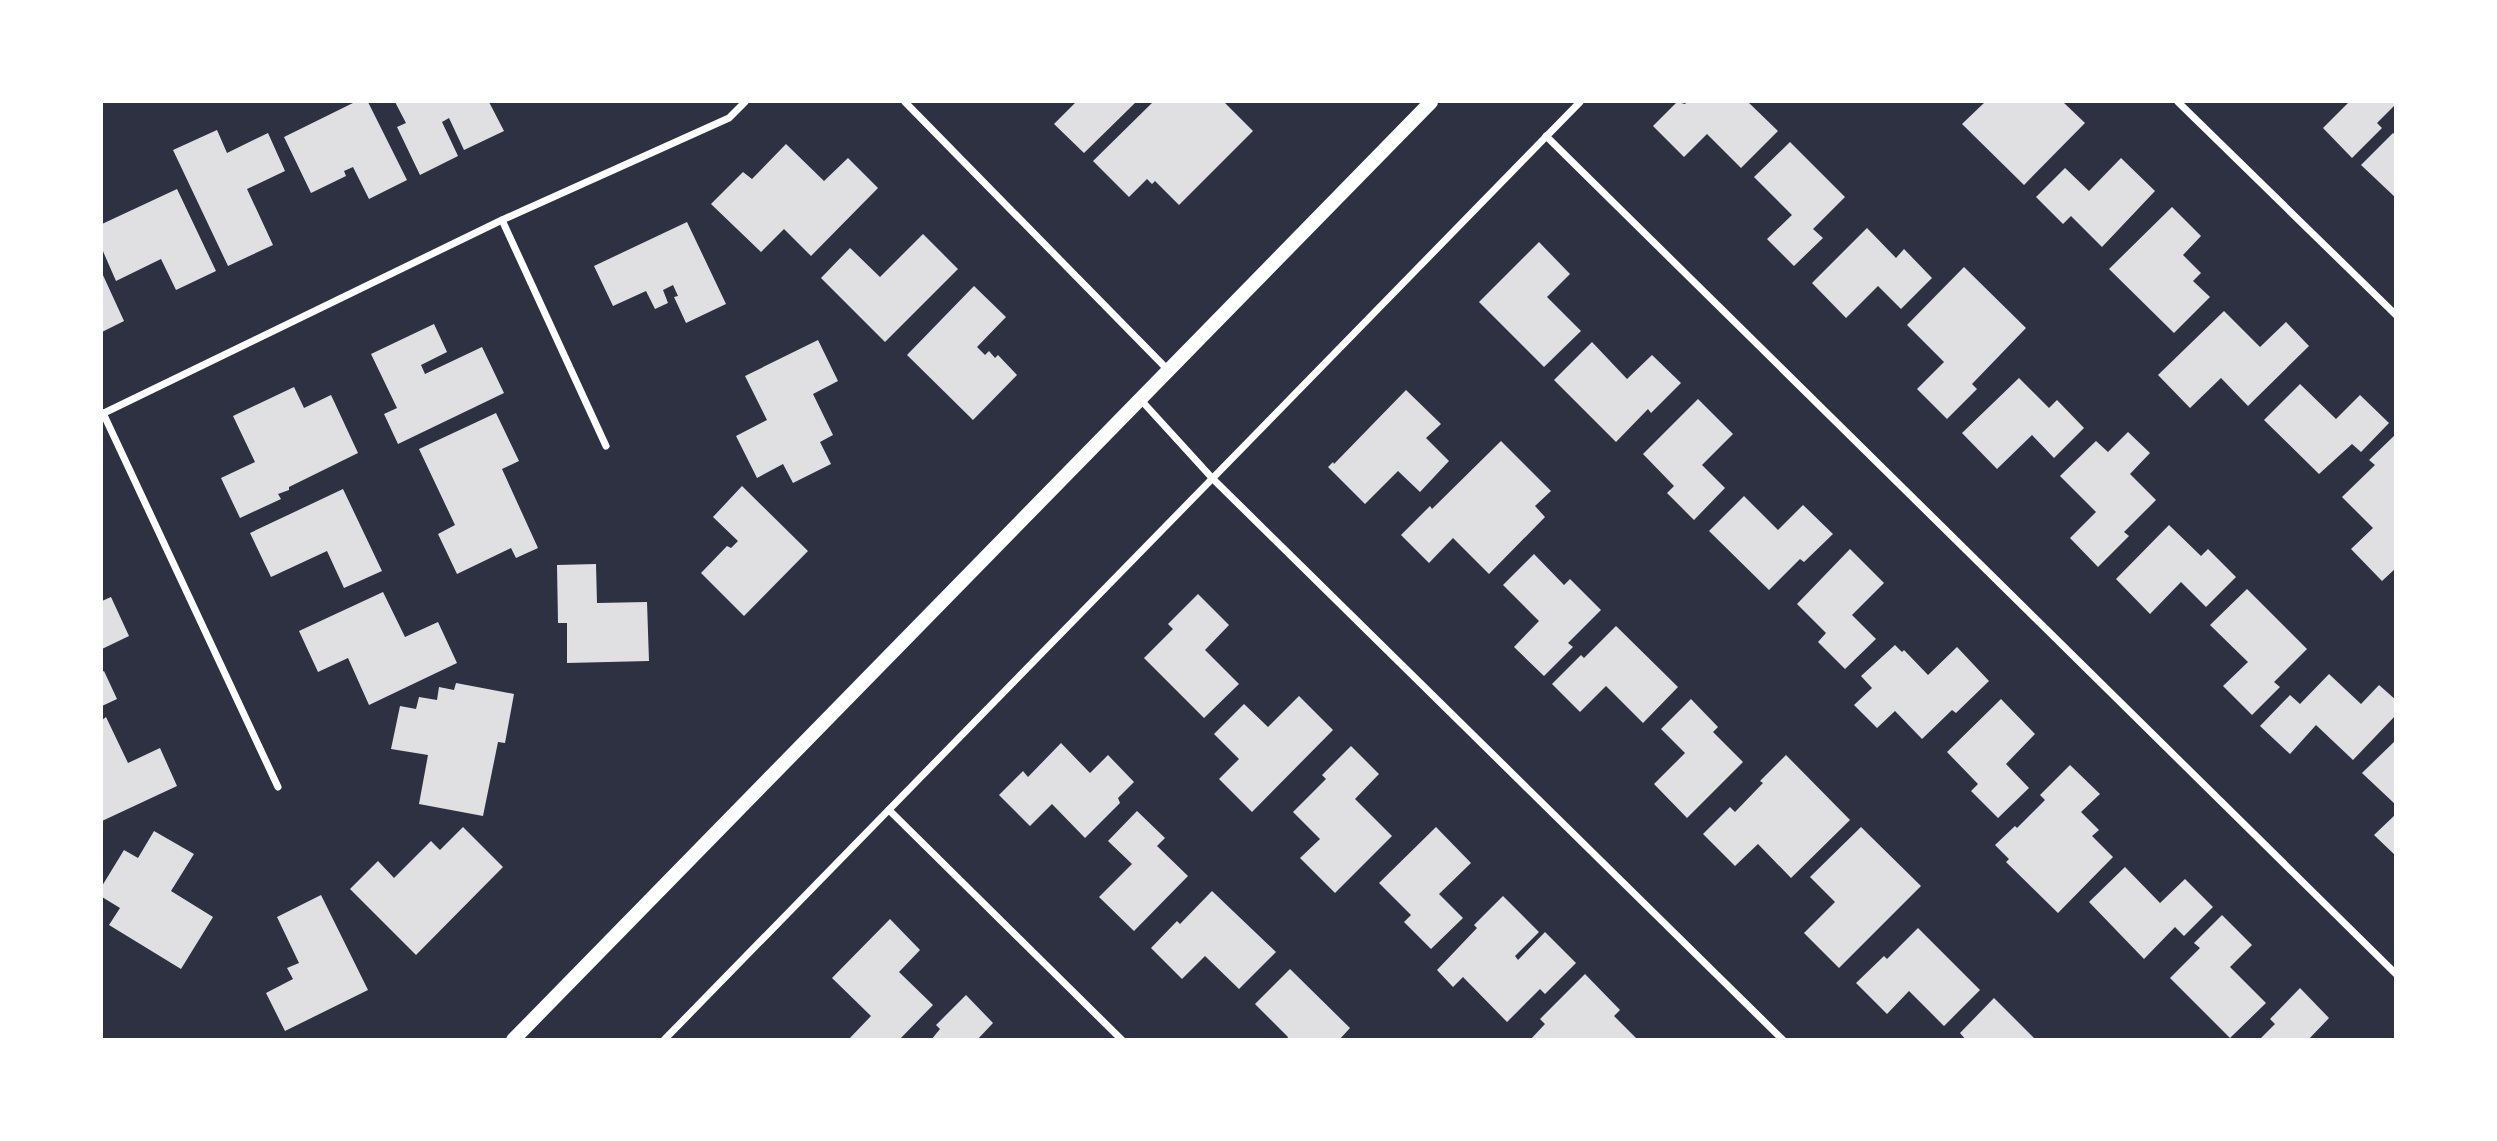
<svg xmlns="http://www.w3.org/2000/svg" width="2497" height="1141" font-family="'Noto Sans',sans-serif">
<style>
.building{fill:#e0e0e3}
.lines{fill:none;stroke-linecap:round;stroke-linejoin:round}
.minor{stroke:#fff;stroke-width:7}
.secondary{stroke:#fff;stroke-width:14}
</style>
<rect width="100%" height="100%" fill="#2d3142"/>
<g class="building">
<path d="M 355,102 L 368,102 L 407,180 L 369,199 L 353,167 L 344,171 L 346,176 L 311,193 L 284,137 Z"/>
<path d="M 395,102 L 489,102 L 504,131 L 464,150 L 449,118 L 442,122 L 458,156 L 420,175 L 397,127 L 406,123 Z"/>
<path d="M 1076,102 L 1136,102 L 1084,153 L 1054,124 Z"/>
<path d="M 1153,102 L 1224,102 L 1253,131 L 1179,205 L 1155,181 L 1152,184 L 1147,179 L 1129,197 L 1093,161 Z"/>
<path d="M 1677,102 L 1685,104 L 1687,102 L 1748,102 L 1778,131 L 1741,168 L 1707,134 L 1684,157 L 1653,126 Z"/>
<path d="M 1985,102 L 2063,102 L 2085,123 L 2024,185 L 1962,124 Z"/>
<path d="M 2349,102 L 2396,102 L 2396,104 L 2377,123 L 2382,128 L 2352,158 L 2323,128 Z"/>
<path d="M 217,130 L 227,153 L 268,133 L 285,171 L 247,189 L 273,245 L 228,266 L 173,150 Z"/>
<path d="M 2393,133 L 2396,135 L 2396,198 L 2361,165 Z"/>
<path d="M 1790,142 L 1845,197 L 1813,229 L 1823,238 L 1794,266 L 1767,239 L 1792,215 L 1754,177 Z"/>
<path d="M 786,144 L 824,181 L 848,158 L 878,188 L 811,256 L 784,229 L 761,252 L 711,204 L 743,172 L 752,179 Z"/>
<path d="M 2121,158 L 2155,191 L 2102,247 L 2071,216 L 2063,224 L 2036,197 L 2065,168 L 2089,191 Z"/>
<path d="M 177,189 L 216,271 L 176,290 L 161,259 L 116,281 L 102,249 L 102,224 Z"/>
<path d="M 2172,207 L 2201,236 L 2183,255 L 2201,273 L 2193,281 L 2210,297 L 2174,333 L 2109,269 Z"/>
<path d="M 687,222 L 726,304 L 686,323 L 674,297 L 678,296 L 673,285 L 663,290 L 668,303 L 655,309 L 646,291 L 613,306 L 594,266 Z"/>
<path d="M 1867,228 L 1896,258 L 1904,249 L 1932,278 L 1901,309 L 1878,286 L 1846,318 L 1812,283 Z"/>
<path d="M 923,234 L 958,269 L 885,342 L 821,278 L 850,248 L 880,277 Z"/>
<path d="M 1539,242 L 1570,274 L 1547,297 L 1581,331 L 1544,367 L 1479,302 Z"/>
<path d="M 1964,267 L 2026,328 L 1972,384 L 1977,389 L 1947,419 L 1917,389 L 1944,362 L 1907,325 Z"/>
<path d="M 102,273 L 124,321 L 102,332 Z"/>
<path d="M 974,286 L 1006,317 L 977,347 L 985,355 L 989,351 L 995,358 L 998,355 L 1017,375 L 973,420 L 907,355 Z"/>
<path d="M 2224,311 L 2260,347 L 2286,322 L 2309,346 L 2248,406 L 2221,378 L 2190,408 L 2158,375 Z"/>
<path d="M 434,324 L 447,352 L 421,365 L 425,374 L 482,347 L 504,393 L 398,444 L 384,414 L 397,408 L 371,354 Z"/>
<path d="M 818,340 L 838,381 L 813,394 L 833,435 L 820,442 L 831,464 L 793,483 L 783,464 L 757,478 L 736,436 L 767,420 L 745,376 Z"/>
<path d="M 1592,342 L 1627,379 L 1652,355 L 1681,383 L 1651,413 L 1648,409 L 1616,442 L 1554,380 Z"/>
<path d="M 2019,378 L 2049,408 L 2057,400 L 2084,428 L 2054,458 L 2032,435 L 1997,469 L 1962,433 Z"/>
<path d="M 2300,384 L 2336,419 L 2360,395 L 2389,423 L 2361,452 L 2352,444 L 2319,474 L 2264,420 Z"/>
<path d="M 294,387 L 304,408 L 331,395 L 358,453 L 289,487 L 289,490 L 278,494 L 281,499 L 240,518 L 221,478 L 255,462 L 233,416 Z"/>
<path d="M 1406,390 L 1441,424 L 1426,438 L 1449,461 L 1420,492 L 1398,471 L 1365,504 L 1328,467 L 1333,462 L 1334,464 Z"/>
<path d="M 1698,399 L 1733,434 L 1702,465 L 1725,488 L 1694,520 L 1667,493 L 1674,486 L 1643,454 Z"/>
<path d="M 496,413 L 519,461 L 502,469 L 538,548 L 516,558 L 511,548 L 457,574 L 438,534 L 455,525 L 419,449 Z"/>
<path d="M 2128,432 L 2150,453 L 2130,474 L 2156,500 L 2124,532 L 2129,536 L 2098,567 L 2070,538 L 2096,512 L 2060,476 L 2096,441 L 2108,452 Z"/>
<path d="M 2396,434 L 2396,568 L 2382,581 L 2351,549 L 2373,528 L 2342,497 L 2375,465 L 2369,460 Z"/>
<path d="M 1501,441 L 1551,491 L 1535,506 L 1545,517 L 1489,574 L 1453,538 L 1429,563 L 1401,535 L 1430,506 L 1432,509 Z"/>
<path d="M 742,486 L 808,551 L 744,616 L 701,573 L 727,546 L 731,548 L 738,541 L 713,517 Z"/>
<path d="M 343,489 L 382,571 L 344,588 L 327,551 L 271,577 L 250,533 Z"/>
<path d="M 1744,496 L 1778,530 L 1803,505 L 1833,534 L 1804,562 L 1800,559 L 1769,590 L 1709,531 Z"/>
<path d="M 2169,525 L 2201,556 L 2208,549 L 2236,577 L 2206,607 L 2181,582 L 2150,614 L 2116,579 Z"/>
<path d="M 1850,549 L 1884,583 L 1852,615 L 1876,639 L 1845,669 L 1818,642 L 1826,633 L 1797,604 Z"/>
<path d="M 1534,554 L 1564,585 L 1570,579 L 1601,610 L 1568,643 L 1573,647 L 1544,676 L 1514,647 L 1539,621 L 1503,585 Z"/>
<path d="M 596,564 L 597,603 L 647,602 L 649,661 L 567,663 L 567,623 L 558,623 L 557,565 Z"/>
<path d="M 2247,589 L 2307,649 L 2274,682 L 2280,687 L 2252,715 L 2223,686 L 2248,662 L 2210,625 Z"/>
<path d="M 383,592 L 405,637 L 438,622 L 457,663 L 369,705 L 348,658 L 318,672 L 299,631 Z"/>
<path d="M 1198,594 L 1229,625 L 1205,650 L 1239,684 L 1204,718 L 1144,658 L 1173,629 L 1168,624 Z"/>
<path d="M 111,597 L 129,636 L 102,649 L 102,601 Z"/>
<path d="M 1616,626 L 1678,687 L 1643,723 L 1606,686 L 1580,712 L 1552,684 L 1581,655 L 1584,658 Z"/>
<path d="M 1895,645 L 1902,652 L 1904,650 L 1928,675 L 1957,647 L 1989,681 L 1956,713 L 1952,710 L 1922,739 L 1895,711 L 1877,728 L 1854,705 L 1872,688 L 1861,676 Z"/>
<path d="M 104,671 L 117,699 L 102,706 L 102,672 Z"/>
<path d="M 2329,674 L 2361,704 L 2379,685 L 2396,700 L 2396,715 L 2353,760 L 2316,725 L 2290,754 L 2260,726 L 2290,695 L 2300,704 Z"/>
<path d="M 456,683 L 514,694 L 505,743 L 498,742 L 483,816 L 419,804 L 428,755 L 391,749 L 400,706 L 416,709 L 419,697 L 437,700 L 439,687 L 454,690 Z"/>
<path d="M 1299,696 L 1333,730 L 1252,812 L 1219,779 L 1239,759 L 1214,734 L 1244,704 L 1268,727 Z"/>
<path d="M 1691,699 L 1718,727 L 1713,732 L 1743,762 L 1687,818 L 1654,784 L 1685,753 L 1661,729 Z"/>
<path d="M 2001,699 L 2035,734 L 2006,764 L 2029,788 L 1998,818 L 1971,791 L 1978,784 L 1947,752 Z"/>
<path d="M 106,717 L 128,763 L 160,748 L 177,786 L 102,821 L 102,720 Z"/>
<path d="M 2396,740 L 2396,805 L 2362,773 Z"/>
<path d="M 1061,743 L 1090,773 L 1108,755 L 1134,782 L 1118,798 L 1120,803 L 1085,838 L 1052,804 L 1030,826 L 999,795 L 1023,771 L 1028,777 Z"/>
<path d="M 1351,746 L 1379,774 L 1355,799 L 1392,836 L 1335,893 L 1300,858 L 1320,839 L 1293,812 L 1326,779 L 1322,775 Z"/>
<path d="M 1786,755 L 1850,820 L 1791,878 L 1758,844 L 1735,866 L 1703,834 L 1730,807 L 1735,812 L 1763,783 L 1760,781 Z"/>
<path d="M 2070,765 L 2100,794 L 2081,812 L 2099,830 L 2092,836 L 2113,857 L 2058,913 L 2006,862 L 2009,859 L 1995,845 L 2015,826 L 2017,828 L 2045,800 L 2040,795 Z"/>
<path d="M 1137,811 L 1165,838 L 1157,846 L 1188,876 L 1134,931 L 1099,897 L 1132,864 L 1108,841 Z"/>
<path d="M 2396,814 L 2396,856 L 2374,835 Z"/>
<path d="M 463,827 L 503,867 L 416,955 L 350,889 L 378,861 L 394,878 L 431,841 L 440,850 Z"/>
<path d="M 1436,827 L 1471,863 L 1439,894 L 1463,918 L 1431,949 L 1404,922 L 1411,915 L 1379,883 Z"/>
<path d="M 1861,827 L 1921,886 L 1839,968 L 1804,933 L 1835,902 L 1810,877 Z"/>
<path d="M 154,831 L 194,854 L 171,891 L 213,917 L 181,969 L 109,925 L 120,908 L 102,897 L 102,886 L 124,850 L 138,858 Z"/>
<path d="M 2125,867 L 2160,903 L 2185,879 L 2213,907 L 2184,936 L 2175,927 L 2144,959 L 2089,902 Z"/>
<path d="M 1212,891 L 1276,952 L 1239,989 L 1205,956 L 1182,979 L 1151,948 L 1177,921 L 1180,924 Z"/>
<path d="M 321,895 L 368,990 L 285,1031 L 266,993 L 293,979 L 287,968 L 299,963 L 277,917 Z"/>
<path d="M 1503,896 L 1539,932 L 1515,956 L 1518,960 L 1545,932 L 1576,963 L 1545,994 L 1540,989 L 1507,1022 L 1463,977 L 1453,987 L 1437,970 L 1477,928 L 1474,925 Z"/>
<path d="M 2222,915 L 2252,945 L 2230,967 L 2266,1003 L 2230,1038 L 2170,978 L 2200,948 L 2194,943 Z"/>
<path d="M 890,919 L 920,950 L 899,972 L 933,1005 L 899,1040 L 848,1040 L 871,1016 L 832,978 Z"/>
<path d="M 1918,928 L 1980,990 L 1944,1026 L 1909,991 L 1887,1014 L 1856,983 L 1884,956 L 1887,959 Z"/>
<path d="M 1290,969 L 1350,1028 L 1339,1040 L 1286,1040 L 1288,1037 L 1255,1004 Z"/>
<path d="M 1585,974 L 1620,1010 L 1614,1016 L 1638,1040 L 1530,1040 L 1545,1024 L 1540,1019 Z"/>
<path d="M 2300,988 L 2329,1018 L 2308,1040 L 2259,1040 L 2275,1024 L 2270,1019 Z"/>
<path d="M 966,995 L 993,1023 L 977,1040 L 931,1040 L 940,1029 L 936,1025 Z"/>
<path d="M 1994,998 L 2036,1040 L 1966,1040 L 1960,1033 Z"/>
</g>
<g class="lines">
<g class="minor">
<path d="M 905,102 L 1168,370"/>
<path d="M 2178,102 L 2396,315"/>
<path d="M 1546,136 L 2396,974"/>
<path d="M 502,220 L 606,446"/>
<path d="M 1140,399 L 1213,479 L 1783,1040"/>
<path d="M 103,413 L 278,787"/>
<path d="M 102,414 L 502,220 L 729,118 L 745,102"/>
<path d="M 889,810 L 1122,1040"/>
<path d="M 664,1040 L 1580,102"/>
</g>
<path class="secondary" d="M 513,1040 L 1431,102"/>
</g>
<rect width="2497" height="1141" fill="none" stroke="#ffffff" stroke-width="206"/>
</svg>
